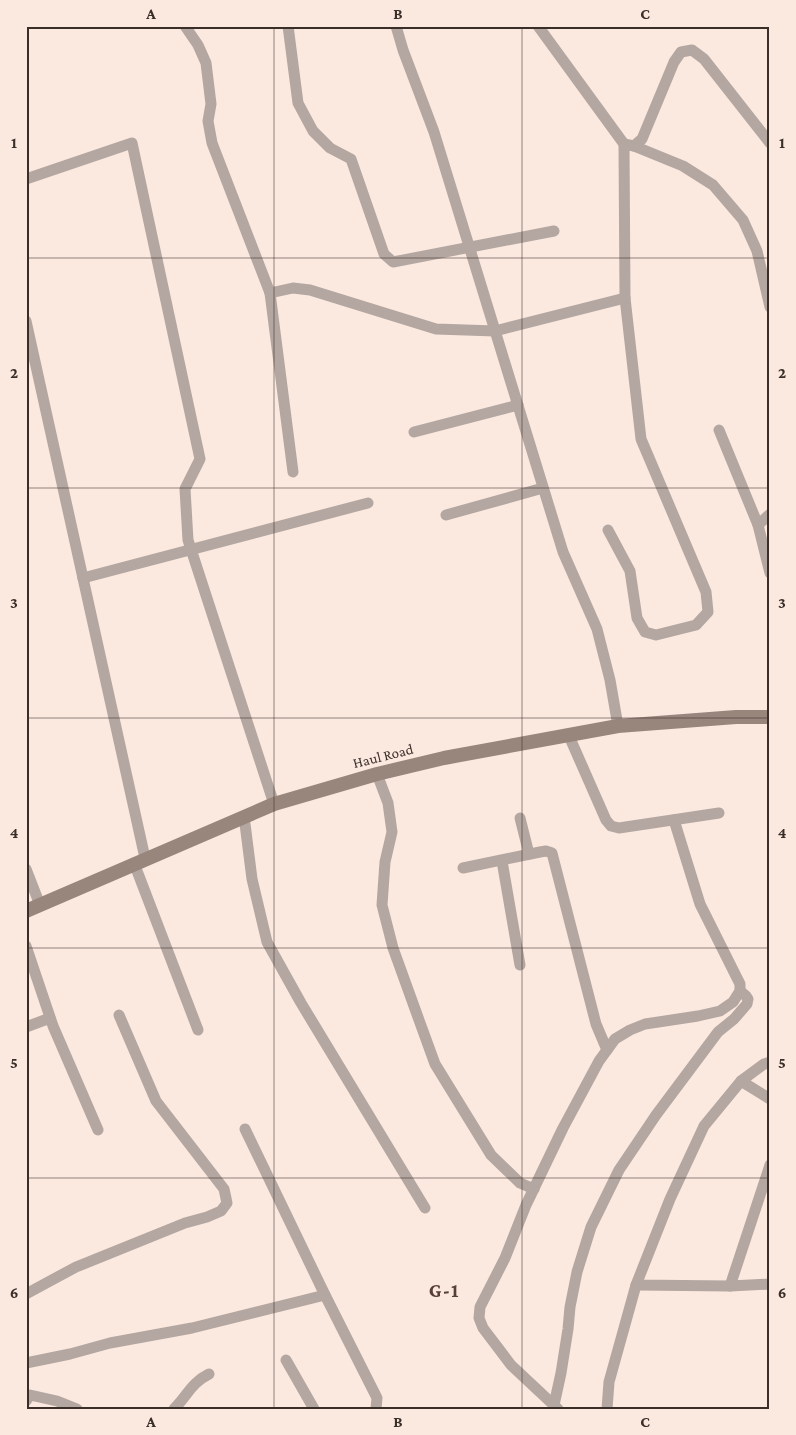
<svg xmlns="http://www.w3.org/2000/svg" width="796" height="1435" font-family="'Crimson Pro',serif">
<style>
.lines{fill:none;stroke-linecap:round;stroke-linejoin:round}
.minor{stroke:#b4a7a1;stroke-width:11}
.secondary{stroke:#98857c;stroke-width:14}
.grid{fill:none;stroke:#3a2e29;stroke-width:1;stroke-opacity:0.55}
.labels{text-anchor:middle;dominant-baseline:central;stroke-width:5;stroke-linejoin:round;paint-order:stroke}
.street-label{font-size:15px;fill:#3a2e29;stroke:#fbe9e0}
.district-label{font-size:20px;font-weight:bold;letter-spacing:1px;fill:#573f33;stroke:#fbe9e0}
.neatline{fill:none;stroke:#3a2e29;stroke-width:2}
.grid-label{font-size:16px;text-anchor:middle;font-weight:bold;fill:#3a2e29}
</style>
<rect width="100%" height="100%" fill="#fbe9e0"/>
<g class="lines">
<g class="minor">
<path d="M 185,26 L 198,45 L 206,63 L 211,104 L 208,121 L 212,143 L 270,293 L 293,472"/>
<path d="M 288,26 L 298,103 L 313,131 L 330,148 L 351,159 L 384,254 L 393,262 L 554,231"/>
<path d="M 396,26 L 403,50 L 434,132 L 563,552 L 597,629 L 610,680 L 618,726"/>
<path d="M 538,26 L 624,144 L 625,298 L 641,439 L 706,592 L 708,612 L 696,625 L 656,635 L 645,632 L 637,618 L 630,571 L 608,530"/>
<path d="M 624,144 L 634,146 L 642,139 L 674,62 L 681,52 L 692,50 L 704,59 L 770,143"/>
<path d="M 634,146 L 683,166 L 713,185 L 743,220 L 757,251 L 770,307"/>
<path d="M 26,179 L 132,143 L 200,459 L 185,489 L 188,540 L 274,804"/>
<path d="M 270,293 L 293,288 L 310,290 L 436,329 L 495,331 L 625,298"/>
<path d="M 26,321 L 145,858"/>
<path d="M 719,430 L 758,525 L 770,573"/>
<path d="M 414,432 L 518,405"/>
<path d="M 446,515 L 543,488"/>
<path d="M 758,525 L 770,514"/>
<path d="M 83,578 L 368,503"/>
<path d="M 569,736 L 606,820 L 611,826 L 619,828 L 719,813"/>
<path d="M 377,774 L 388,803 L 392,832 L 385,862 L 382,905 L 393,948 L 419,1020 L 435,1064 L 491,1155 L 520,1183 L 534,1189"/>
<path d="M 244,816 L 252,879 L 267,942 L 301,1003 L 425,1208"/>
<path d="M 520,818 L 529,854"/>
<path d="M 502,861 L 520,965"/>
<path d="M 134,863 L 198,1030"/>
<path d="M 463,868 L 540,852 L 546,851 L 552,853 L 596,1024 L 607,1050"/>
<path d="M 26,869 L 40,905"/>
<path d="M 26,946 L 53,1026 L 98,1130"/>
<path d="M 26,1027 L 50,1018"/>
<path d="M 770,1062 L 764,1064 L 741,1081 L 770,1099"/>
<path d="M 245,1129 L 325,1295 L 377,1398 L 376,1409"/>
<path d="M 770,1165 L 730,1286 L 770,1284"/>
<path d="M 730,1286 L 636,1285 L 670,1199 L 704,1126 L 741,1081"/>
<path d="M 26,1294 L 76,1267 L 185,1223 L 207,1217 L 221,1211 L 227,1203 L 224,1189 L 156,1101 L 119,1015"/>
<path d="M 286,1360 L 314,1409"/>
<path d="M 26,1363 L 70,1354 L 110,1343 L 192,1328 L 325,1295"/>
<path d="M 26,1401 L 30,1395 L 57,1401 L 77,1409"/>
<path d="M 554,1405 L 561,1373 L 568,1329 L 570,1307 L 577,1272 L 591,1227 L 619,1170 L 656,1115 L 718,1032 L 734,1019 L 747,1004 L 748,999 L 746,996 L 740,991"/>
<path d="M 174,1409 C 188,1395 191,1383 209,1374"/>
<path d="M 558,1409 L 511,1365 L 483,1328 L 479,1318 L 480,1307 L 505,1258 L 526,1205 L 563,1128 L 599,1061 L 615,1039 L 630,1030 L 645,1024 L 698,1016 L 720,1011 L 733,1002 L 740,991 L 740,984 L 700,904 L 674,820"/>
<path d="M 607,1409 L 609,1382 L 636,1285"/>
</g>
<path class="secondary" d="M 26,911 L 274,804 L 377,774 L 444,758 L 618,726 L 736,717 L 770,717"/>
</g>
<path class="grid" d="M 274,26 L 274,1409M 522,26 L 522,1409M 26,258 L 770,258M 26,488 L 770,488M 26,718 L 770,718M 26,948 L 770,948M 26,1178 L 770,1178"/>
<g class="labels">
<g class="street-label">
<text transform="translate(383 756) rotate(-14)">Haul Road</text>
</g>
<g class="district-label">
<text x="444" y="1290">G-1</text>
</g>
</g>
<rect width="796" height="1435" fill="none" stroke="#fbe9e0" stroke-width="55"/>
<rect x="28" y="28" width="740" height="1380" class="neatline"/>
<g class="grid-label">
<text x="151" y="19">A</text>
<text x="398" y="19">B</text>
<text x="645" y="19">C</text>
<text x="14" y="148">1</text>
<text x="782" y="148">1</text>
<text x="14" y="378">2</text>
<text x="782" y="378">2</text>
<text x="14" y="608">3</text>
<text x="782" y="608">3</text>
<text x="14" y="838">4</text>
<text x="782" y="838">4</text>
<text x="14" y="1068">5</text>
<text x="782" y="1068">5</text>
<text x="14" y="1298">6</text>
<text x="782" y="1298">6</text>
<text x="151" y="1427">A</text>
<text x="398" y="1427">B</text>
<text x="645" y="1427">C</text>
</g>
</svg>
